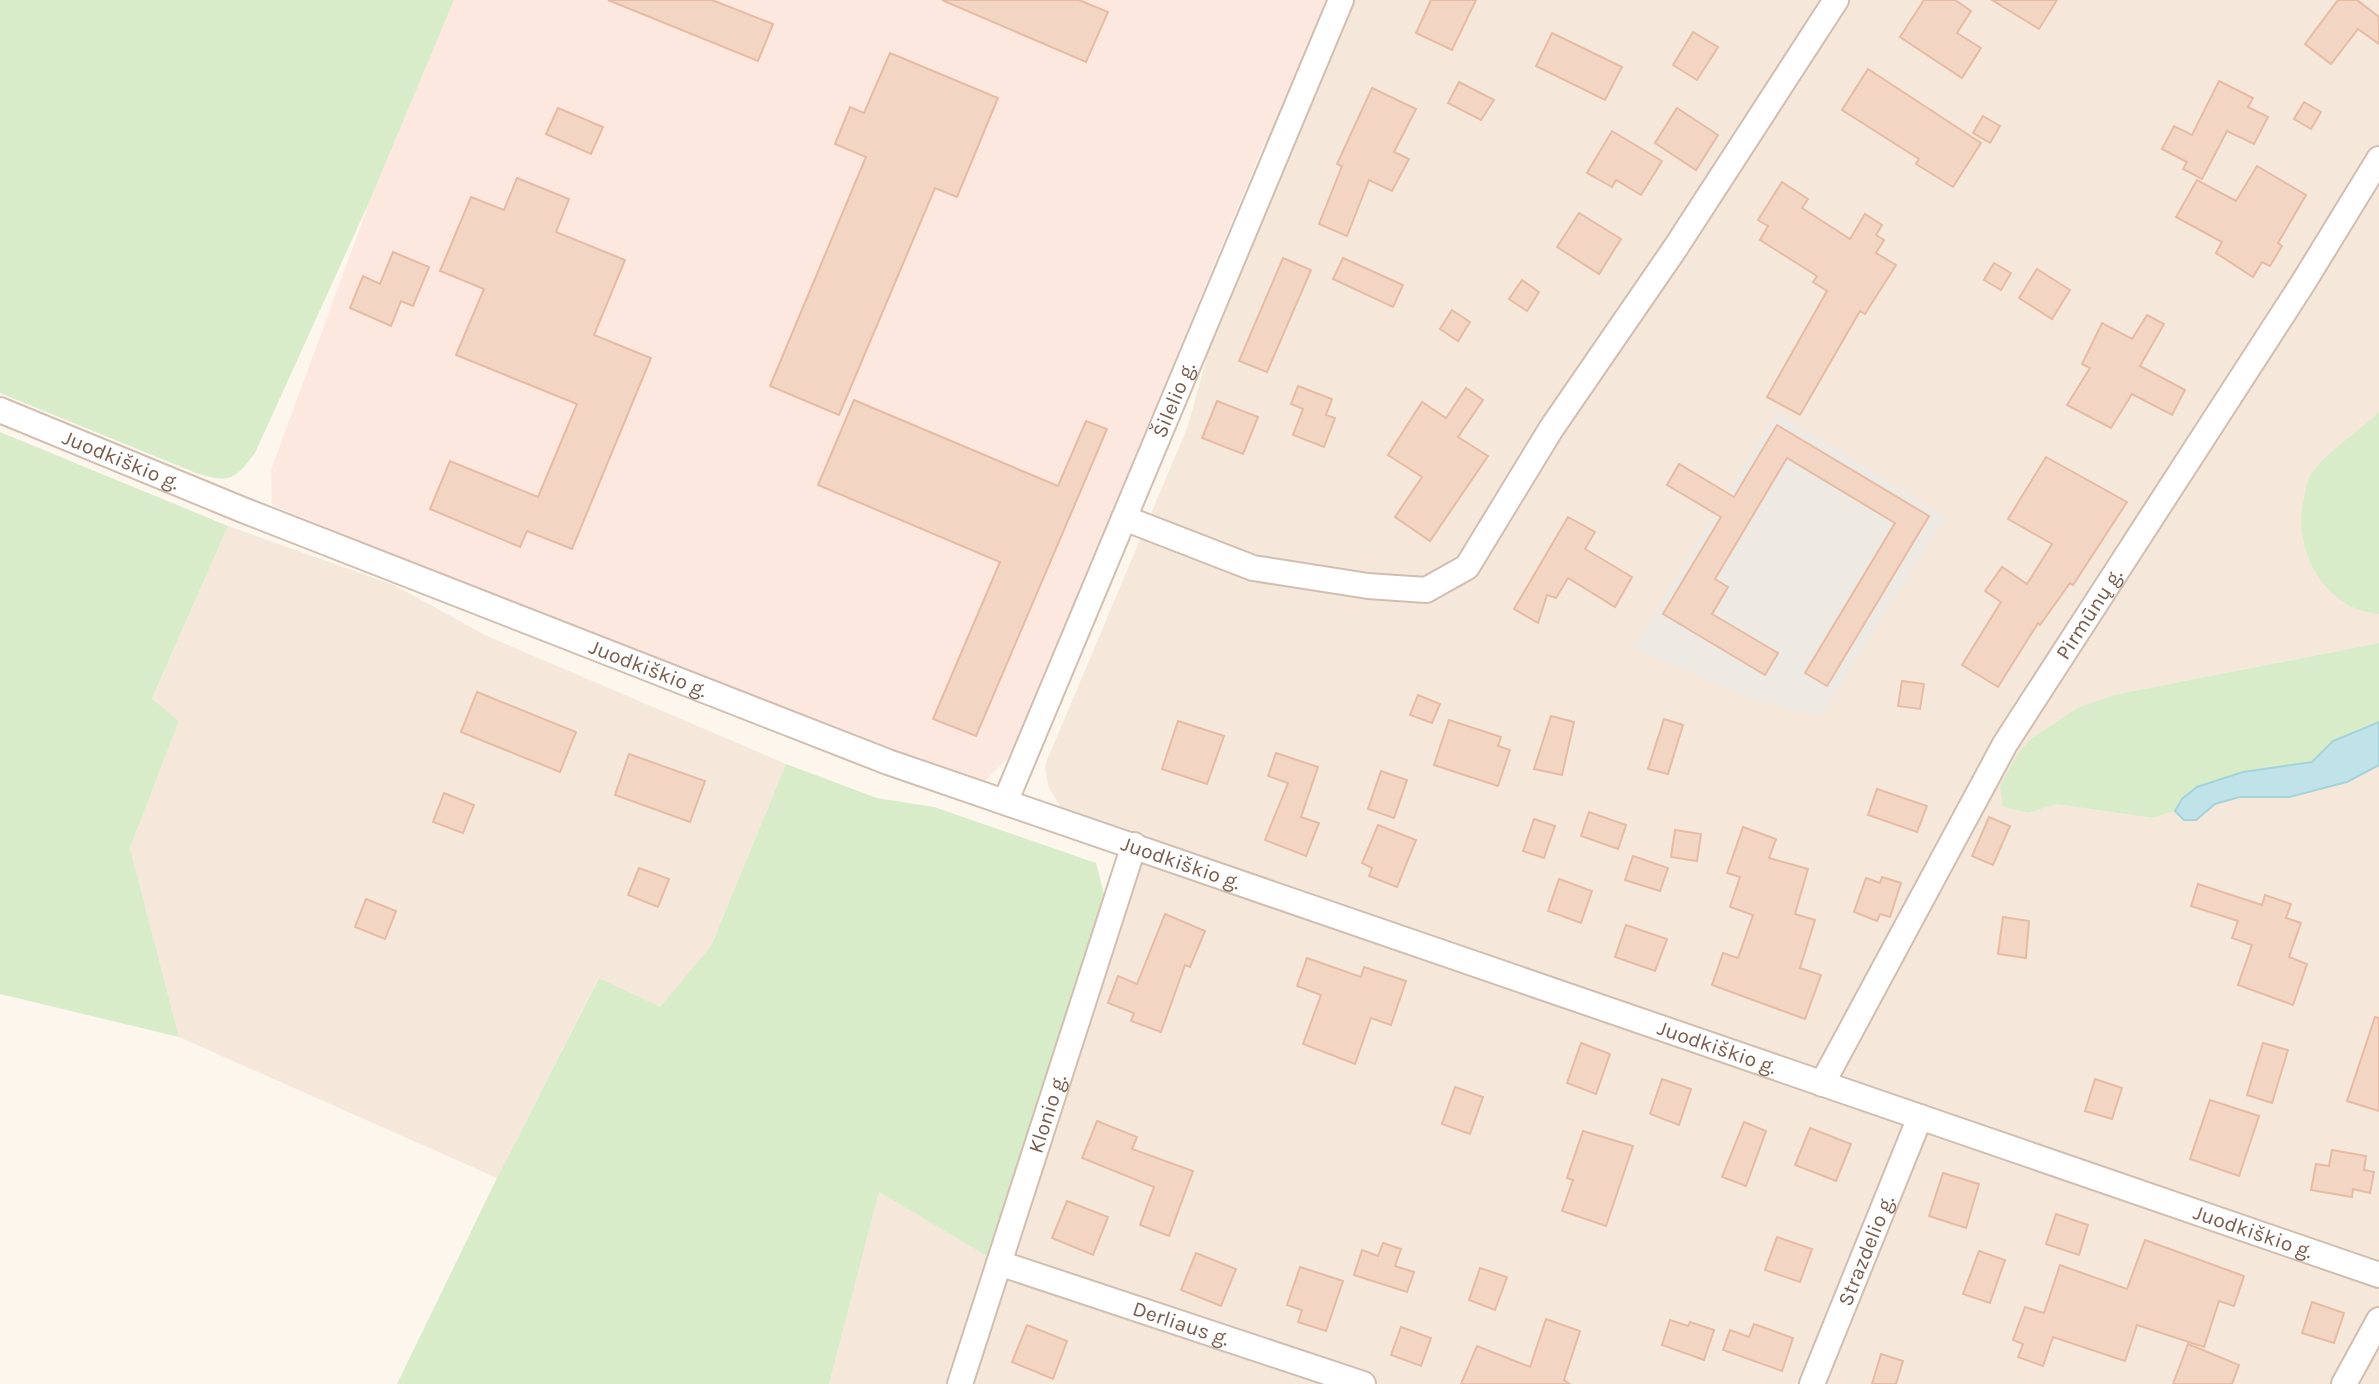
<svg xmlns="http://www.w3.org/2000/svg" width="2379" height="1384" font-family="Karla,sans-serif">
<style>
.residential{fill:#f5e8da}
.commercial{fill:#fde8e0}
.industrial{fill:#efe9e4}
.green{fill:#d8ecc9}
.water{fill:#bfe3e8;stroke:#a5d3da;stroke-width:2}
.building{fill:#f3d5c3;stroke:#e6bba3;stroke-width:2}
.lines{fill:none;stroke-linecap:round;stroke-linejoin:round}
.minor-casing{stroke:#d1beb0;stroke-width:28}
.minor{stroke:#fff;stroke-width:24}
.labels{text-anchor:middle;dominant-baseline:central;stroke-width:5;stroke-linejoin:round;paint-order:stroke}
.street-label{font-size:21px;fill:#7a5c4d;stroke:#fffaf3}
</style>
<rect width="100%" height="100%" fill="#fdf6ec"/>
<g class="residential">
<path d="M 1328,0 L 2379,0 L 2379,643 L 2118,694 L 2004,807 L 2029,813 L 2056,804 L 2152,818 L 2175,811 L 2184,820 L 2195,820 L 2214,804 L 2239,797 L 2289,797 L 2379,765 L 2379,1384 L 829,1384 L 879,1192 L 999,1262 L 1134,845 L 1070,823 L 1048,786 L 1045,765 L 1188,426 L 1266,139 Z"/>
<path d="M 228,526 L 394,585 L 487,636 L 786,764 L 711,946 L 660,1008 L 598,979 L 497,1178 L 179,1037 L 130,848 L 179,721 L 152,700 Z"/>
</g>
<path class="commercial" d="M 454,0 L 1328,0 L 1266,139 L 1012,754 L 983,783 L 670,668 L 272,505 L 271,470 L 371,198 Z"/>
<path class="industrial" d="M 1777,412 L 1946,517 L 1821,716 L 1748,698 L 1633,648 Z"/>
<g class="green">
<path d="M 0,0 L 454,0 L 371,198 L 255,453 C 234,481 229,483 196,473 L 0,393 Z"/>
<path d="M 2379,412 L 2379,614 C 2322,610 2290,544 2305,494 C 2306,488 2308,479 2311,474 C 2327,452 2359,431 2379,412 Z"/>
<path d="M 0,432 L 228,526 L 152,699 L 179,721 L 130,848 L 179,1037 L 0,994 Z"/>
<path d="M 2379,643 L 2379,722 L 2333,741 L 2312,762 L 2281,768 L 2182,799 L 2175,811 L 2152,818 L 2056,804 L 2029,813 L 2003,807 L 2000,786 L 2018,753 L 2031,739 L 2077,708 L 2118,694 Z"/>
<path d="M 786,764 L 877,798 L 934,807 L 1096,863 L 1104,894 L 999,1263 L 879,1192 L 829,1384 L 397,1384 L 497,1178 L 599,978 L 660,1007 L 711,946 Z"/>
</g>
<path class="water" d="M 2379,722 L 2379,765 L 2347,782 L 2289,797 L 2239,797 L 2215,804 L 2196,820 L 2184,820 L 2175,811 L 2182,799 L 2197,787 L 2243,772 L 2312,762 L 2333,741 Z"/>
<g class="building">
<path d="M 608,0 L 712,0 L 773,24 L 758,61 Z"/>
<path d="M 942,0 L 1079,0 L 1108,12 L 1086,62 Z"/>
<path d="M 1431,0 L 1476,0 L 1452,50 L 1416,33 Z"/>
<path d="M 1924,0 L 1955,0 L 1971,11 L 1957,33 L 1981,48 L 1962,78 L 1900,37 Z"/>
<path d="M 1992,0 L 2057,0 L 2039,29 Z"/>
<path d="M 2338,0 L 2357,0 L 2379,17 L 2379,44 L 2358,29 L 2331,64 L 2305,44 Z"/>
<path d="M 1693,32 L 1718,47 L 1697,80 L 1673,65 Z"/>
<path d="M 1552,33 L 1622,67 L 1605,100 L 1536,66 Z"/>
<path d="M 890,53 L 998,98 L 957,197 L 935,188 L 839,415 L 770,386 L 866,157 L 835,144 L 850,107 L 864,113 Z"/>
<path d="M 1868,69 L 1981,143 L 1953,187 L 1916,164 L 1919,159 L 1842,110 Z"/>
<path d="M 2219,81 L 2253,98 L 2248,107 L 2268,117 L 2254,144 L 2227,131 L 2202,179 L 2183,169 L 2187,162 L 2162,149 L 2174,126 L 2192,135 Z"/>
<path d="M 1459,82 L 1494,100 L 1481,120 L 1448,103 Z"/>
<path d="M 1372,88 L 1416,109 L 1394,152 L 1409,159 L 1392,191 L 1369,180 L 1347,236 L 1319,224 L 1342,166 L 1337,164 Z"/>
<path d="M 2304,102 L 2321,112 L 2311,129 L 2294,119 Z"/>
<path d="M 558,108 L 603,127 L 591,154 L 546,134 Z"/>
<path d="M 1677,108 L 1718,135 L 1696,170 L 1655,143 Z"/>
<path d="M 1983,116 L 2000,126 L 1990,143 L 1973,133 Z"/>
<path d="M 1612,131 L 1662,161 L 1641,195 L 1616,180 L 1612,187 L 1587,173 Z"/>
<path d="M 2257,166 L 2306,195 L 2278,243 L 2282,246 L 2270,266 L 2262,262 L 2253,277 L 2216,253 L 2222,242 L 2176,217 L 2197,180 L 2236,201 Z"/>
<path d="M 517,178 L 569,199 L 556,232 L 625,260 L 594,335 L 651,358 L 572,549 L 527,531 L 520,547 L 430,509 L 450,461 L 538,497 L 577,404 L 456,355 L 484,289 L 440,271 L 471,197 L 504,210 Z"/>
<path d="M 1782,182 L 1808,199 L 1802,208 L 1850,239 L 1865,214 L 1882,225 L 1876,235 L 1884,240 L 1876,253 L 1896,265 L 1865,314 L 1860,311 L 1800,415 L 1767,397 L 1827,291 L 1813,282 L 1817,276 L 1760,240 L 1768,226 L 1758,220 Z"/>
<path d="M 1579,213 L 1621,239 L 1599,274 L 1557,247 Z"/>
<path d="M 393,252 L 429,267 L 413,306 L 401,301 L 391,326 L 350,308 L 363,276 L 380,284 Z"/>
<path d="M 1283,258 L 1311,270 L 1267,372 L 1239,361 Z"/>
<path d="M 1343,258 L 1403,285 L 1393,307 L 1333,279 Z"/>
<path d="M 1994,263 L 2011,273 L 2001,290 L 1984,280 Z"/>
<path d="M 2037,269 L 2070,290 L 2052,319 L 2019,298 Z"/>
<path d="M 1522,280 L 1539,292 L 1527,311 L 1509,299 Z"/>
<path d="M 1452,310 L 1470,322 L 1458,341 L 1440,329 Z"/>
<path d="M 2147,315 L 2164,324 L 2140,366 L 2185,390 L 2172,415 L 2132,394 L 2111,428 L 2067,405 L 2090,368 L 2082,364 L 2102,323 L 2132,339 Z"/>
<path d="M 1298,386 L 1332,399 L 1326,415 L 1335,418 L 1324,447 L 1293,435 L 1303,409 L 1291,404 Z"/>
<path d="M 1466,388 L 1483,400 L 1458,437 L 1488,456 L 1430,541 L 1395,517 L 1422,477 L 1388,455 L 1422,402 L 1446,418 Z"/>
<path d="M 854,400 L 1058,486 L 1086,421 L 1107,429 L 976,736 L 933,719 L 1000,562 L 818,485 Z"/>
<path d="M 1217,401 L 1258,417 L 1243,454 L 1202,438 Z"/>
<path d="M 1777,425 L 1929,516 L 1827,686 L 1805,673 L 1895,523 L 1787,458 L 1715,579 L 1728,587 L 1712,614 L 1778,653 L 1765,675 L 1663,614 L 1721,517 L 1667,485 L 1679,464 L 1734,497 Z"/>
<path d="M 2046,457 L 2127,502 L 2073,585 L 2070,583 L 2040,625 L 2038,623 L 1998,687 L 1962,665 L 2001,602 L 1985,591 L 2002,567 L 2027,584 L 2052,544 L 2008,519 Z"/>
<path d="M 1568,517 L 1595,532 L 1585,549 L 1632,577 L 1615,607 L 1568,578 L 1556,598 L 1547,595 L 1538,623 L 1514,609 Z"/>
<path d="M 1902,681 L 1924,684 L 1920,709 L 1898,706 Z"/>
<path d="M 477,692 L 576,732 L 560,772 L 461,732 Z"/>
<path d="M 1418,695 L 1440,704 L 1432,723 L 1410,715 Z"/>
<path d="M 1551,716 L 1574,722 L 1562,775 L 1534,769 Z"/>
<path d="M 1664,719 L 1683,725 L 1668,774 L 1648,769 Z"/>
<path d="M 1449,720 L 1501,737 L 1498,746 L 1510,750 L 1498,786 L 1434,765 Z"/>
<path d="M 1178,721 L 1224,736 L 1207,784 L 1162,769 Z"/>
<path d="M 1276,753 L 1318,767 L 1301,817 L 1319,823 L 1306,856 L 1265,840 L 1288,783 L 1268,776 Z"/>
<path d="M 629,754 L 705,781 L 690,822 L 615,795 Z"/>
<path d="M 1381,771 L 1407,780 L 1394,818 L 1368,809 Z"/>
<path d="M 1877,789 L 1927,806 L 1917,832 L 1868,815 Z"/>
<path d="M 444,793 L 474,805 L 463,833 L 433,822 Z"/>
<path d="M 1589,812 L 1626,825 L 1618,849 L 1581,836 Z"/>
<path d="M 1989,817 L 2010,826 L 1993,865 L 1972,856 Z"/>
<path d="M 1534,819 L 1555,826 L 1544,858 L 1523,851 Z"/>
<path d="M 1378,825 L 1416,840 L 1397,887 L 1369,876 L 1372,868 L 1362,863 Z"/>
<path d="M 1743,827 L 1776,839 L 1769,858 L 1808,869 L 1795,914 L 1815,920 L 1800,968 L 1821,975 L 1805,1019 L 1712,985 L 1723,953 L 1738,958 L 1753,915 L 1730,907 L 1740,877 L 1727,873 Z"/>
<path d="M 1675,830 L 1701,834 L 1697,861 L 1671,857 Z"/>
<path d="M 1633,856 L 1668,868 L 1660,891 L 1625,880 Z"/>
<path d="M 639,868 L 669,879 L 658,907 L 628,895 Z"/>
<path d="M 1882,877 L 1901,883 L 1890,917 L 1880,914 L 1877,921 L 1854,912 L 1866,878 L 1880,883 Z"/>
<path d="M 1559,879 L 1592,891 L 1581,923 L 1548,911 Z"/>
<path d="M 2198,884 L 2262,905 L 2265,895 L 2291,904 L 2286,918 L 2301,923 L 2289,957 L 2307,964 L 2293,1005 L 2238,985 L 2252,945 L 2232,938 L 2238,921 L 2191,906 Z"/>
<path d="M 366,899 L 396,911 L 385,939 L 355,927 Z"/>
<path d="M 1165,914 L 1205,931 L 1190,967 L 1185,965 L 1161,1032 L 1131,1021 L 1134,1013 L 1108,1003 L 1118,976 L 1137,984 Z"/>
<path d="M 2003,917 L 2029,921 L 2026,958 L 1998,954 Z"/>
<path d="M 1626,925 L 1667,939 L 1655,971 L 1615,957 Z"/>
<path d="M 1307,958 L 1361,977 L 1364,967 L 1406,981 L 1391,1025 L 1371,1018 L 1355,1064 L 1303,1044 L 1321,995 L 1297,986 Z"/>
<path d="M 2375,1017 L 2379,1018 L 2379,1111 L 2347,1101 Z"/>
<path d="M 1581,1043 L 1610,1054 L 1596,1094 L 1567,1083 Z"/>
<path d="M 2263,1043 L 2288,1050 L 2272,1103 L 2247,1095 Z"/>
<path d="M 1662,1079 L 1691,1089 L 1679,1125 L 1650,1114 Z"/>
<path d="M 2095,1079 L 2122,1088 L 2112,1119 L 2085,1111 Z"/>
<path d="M 1455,1087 L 1483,1097 L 1470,1134 L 1442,1124 Z"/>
<path d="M 2210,1100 L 2259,1116 L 2239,1176 L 2190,1159 Z"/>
<path d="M 1097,1121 L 1137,1137 L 1132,1149 L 1193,1171 L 1169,1236 L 1140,1225 L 1154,1187 L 1082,1158 Z"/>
<path d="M 1744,1122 L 1766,1131 L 1746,1186 L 1722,1177 Z"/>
<path d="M 1810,1128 L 1851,1144 L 1836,1181 L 1795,1165 Z"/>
<path d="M 1583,1131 L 1633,1146 L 1606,1226 L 1562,1211 L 1573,1180 L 1567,1178 Z"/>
<path d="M 2332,1150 L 2366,1156 L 2364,1170 L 2374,1172 L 2370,1193 L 2353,1189 L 2352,1197 L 2311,1190 L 2316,1164 L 2329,1166 Z"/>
<path d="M 1943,1173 L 1979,1184 L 1966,1228 L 1929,1216 Z"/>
<path d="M 1067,1201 L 1108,1217 L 1093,1255 L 1052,1238 Z"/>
<path d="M 2056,1214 L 2088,1225 L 2079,1255 L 2046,1244 Z"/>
<path d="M 1777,1237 L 1812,1249 L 1800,1282 L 1765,1270 Z"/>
<path d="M 2145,1240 L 2244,1276 L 2234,1306 L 2219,1301 L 2204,1347 L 2137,1325 L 2125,1361 L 2053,1337 L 2043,1366 L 2018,1357 L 2023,1344 L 2013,1340 L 2025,1307 L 2044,1313 L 2060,1265 L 2127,1289 Z"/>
<path d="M 1383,1243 L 1401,1249 L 1395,1266 L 1414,1272 L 1407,1292 L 1354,1275 L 1362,1250 L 1378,1256 Z"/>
<path d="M 1979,1251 L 2005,1260 L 1990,1303 L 1963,1294 Z"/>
<path d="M 1196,1253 L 1236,1269 L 1221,1306 L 1181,1290 Z"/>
<path d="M 1300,1267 L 1343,1281 L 1326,1331 L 1298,1322 L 1302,1310 L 1287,1305 Z"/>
<path d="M 1480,1268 L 1507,1277 L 1495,1310 L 1469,1300 Z"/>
<path d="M 2312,1302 L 2344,1313 L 2334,1343 L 2302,1333 Z"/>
<path d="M 1546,1319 L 1580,1331 L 1564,1380 L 1570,1384 L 1461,1384 L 1477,1346 L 1530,1367 Z"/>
<path d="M 1670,1320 L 1688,1326 L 1690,1322 L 1714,1330 L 1704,1360 L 1662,1345 Z"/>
<path d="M 1754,1324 L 1793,1338 L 1782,1371 L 1723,1350 L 1730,1330 L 1749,1337 Z"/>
<path d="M 1027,1325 L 1067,1341 L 1053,1379 L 1012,1362 Z"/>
<path d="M 1401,1327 L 1431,1338 L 1421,1366 L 1391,1355 Z"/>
<path d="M 2188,1344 L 2239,1365 L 2232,1384 L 2173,1384 Z"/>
<path d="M 1881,1354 L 1903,1361 L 1896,1384 L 1872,1384 Z"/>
</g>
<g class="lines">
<defs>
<g id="minor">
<path id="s1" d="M 0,410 L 243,510 L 888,762 L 2379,1275"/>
<path d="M 1124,518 L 1253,568 L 1368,586 L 1426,590 L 1467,567 L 1551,429 L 1676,247 L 1836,0"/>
<path id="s2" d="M 1006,800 L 1341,0"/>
<path id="s3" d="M 1822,1084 L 2005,744 L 2303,283 L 2379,159"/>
<path id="s4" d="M 999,1263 L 1363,1384"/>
<path id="s5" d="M 960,1384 L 1134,845"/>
<path id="s6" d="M 1812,1384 L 1920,1117"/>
<path d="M 2344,1384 L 2379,1320"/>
</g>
</defs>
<use href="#minor" class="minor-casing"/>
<use href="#minor" class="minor"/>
</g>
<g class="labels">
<g class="street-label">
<text stroke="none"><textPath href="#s2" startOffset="434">Šilelio g.</textPath></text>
<text stroke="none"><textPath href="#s1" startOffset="131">Juodkiškio g.</textPath></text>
<text stroke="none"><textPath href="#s3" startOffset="541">Pirmūnų g.</textPath></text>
<text stroke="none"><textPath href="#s1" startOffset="698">Juodkiškio g.</textPath></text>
<text stroke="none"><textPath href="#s1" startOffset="1265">Juodkiškio g.</textPath></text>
<text stroke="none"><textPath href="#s1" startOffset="1832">Juodkiškio g.</textPath></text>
<text stroke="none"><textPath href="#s5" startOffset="284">Klonio g.</textPath></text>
<text stroke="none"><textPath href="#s1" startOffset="2399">Juodkiškio g.</textPath></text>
<text stroke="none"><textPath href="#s6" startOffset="144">Strazdelio g.</textPath></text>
<text stroke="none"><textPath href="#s4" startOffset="192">Derliaus g.</textPath></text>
</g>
</g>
</svg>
